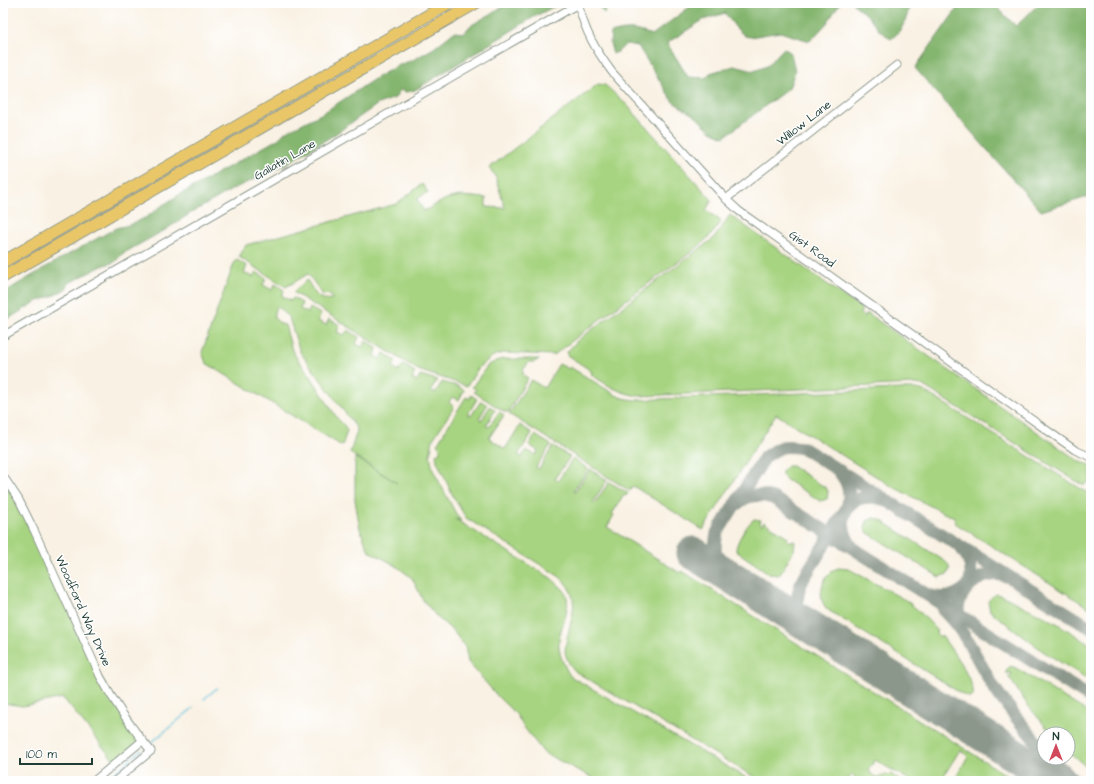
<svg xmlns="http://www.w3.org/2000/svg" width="1094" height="784" font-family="'Architects Daughter',sans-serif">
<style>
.green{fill:#a7d481;stroke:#63885a}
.forest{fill:#85b66f;stroke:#527a52}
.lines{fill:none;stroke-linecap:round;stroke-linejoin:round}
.stream{stroke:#5cc0da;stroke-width:1.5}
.taxiway{stroke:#8c978c;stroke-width:13}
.runway{stroke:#8c978c;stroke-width:33}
.minor-casing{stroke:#8c978c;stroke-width:9}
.highway-casing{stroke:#8c978c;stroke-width:13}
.minor{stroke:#fff;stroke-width:7}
.highway{stroke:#e9c769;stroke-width:11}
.labels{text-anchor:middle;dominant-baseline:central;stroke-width:3;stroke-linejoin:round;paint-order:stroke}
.street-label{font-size:12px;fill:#1f3d34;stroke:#fff}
</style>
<rect width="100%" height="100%" fill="#fff"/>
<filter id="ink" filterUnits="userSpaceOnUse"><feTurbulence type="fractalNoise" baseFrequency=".025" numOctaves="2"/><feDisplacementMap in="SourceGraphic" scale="8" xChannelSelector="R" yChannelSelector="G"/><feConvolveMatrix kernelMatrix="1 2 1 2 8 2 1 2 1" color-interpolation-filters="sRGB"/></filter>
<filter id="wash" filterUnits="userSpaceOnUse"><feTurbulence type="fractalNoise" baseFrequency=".012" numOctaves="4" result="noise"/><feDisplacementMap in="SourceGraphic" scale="16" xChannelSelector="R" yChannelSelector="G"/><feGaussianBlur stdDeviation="0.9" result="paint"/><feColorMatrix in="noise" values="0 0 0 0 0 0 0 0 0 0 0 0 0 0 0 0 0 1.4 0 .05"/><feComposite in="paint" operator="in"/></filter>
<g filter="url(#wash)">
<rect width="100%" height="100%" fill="#f9f1e3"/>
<g class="green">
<path d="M 598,84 L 605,85 L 626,104 L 712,200 L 706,210 L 721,221 C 716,232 705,240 697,248 L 607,314 L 554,355 L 503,353 L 493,356 L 479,367 L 467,386 L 418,370 L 293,292 L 307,280 C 315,292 316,301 332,299 L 330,294 L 323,295 L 308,274 L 286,287 L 239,257 L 246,245 L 396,204 L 422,184 L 428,192 L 417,199 L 424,211 L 446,199 L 460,196 L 486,198 L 486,207 L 505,208 L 495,175 L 489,168 Z"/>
<path d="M 730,215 L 862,309 L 860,314 L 865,317 L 867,313 L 1080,462 L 1091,465 L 1091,484 L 1087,482 L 1084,486 L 922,385 L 916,384 L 640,396 C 621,394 606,385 591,374 L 592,373 L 590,370 L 567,355 L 567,352 L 578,340 L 714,238 Z"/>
<path d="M 237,260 L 247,266 L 244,273 L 253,277 L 256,272 L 266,278 L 263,285 L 272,290 L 275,284 L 284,290 L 282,296 L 291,301 L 293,298 L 302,303 L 300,309 L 308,313 L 310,308 L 321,314 L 318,321 L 326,325 L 329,319 L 340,325 L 337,332 L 344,335 L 348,330 L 359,337 L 356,344 L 362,347 L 366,341 L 377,348 L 375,356 L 381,359 L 384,353 L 396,361 L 393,367 L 399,371 L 403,365 L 415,372 L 412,379 L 417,381 L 420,375 L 437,380 L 431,390 L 435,393 L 442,382 L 457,386 L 464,390 L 459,400 L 452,397 L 449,402 L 454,407 L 433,439 L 430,455 L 433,470 L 455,512 L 461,521 L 455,519 L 551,578 C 555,582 559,585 563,589 C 575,604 560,625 559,641 C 558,654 564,665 570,676 L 752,781 L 599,781 L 544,753 L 523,726 L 516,714 L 500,699 L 468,662 L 465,647 L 454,632 L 436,616 L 423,600 L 412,578 L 395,565 L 369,551 L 360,529 L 355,500 L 355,457 L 397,483 L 350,453 L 357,431 L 355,426 L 300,352 L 289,318 L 282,310 L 276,307 L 274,312 L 274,318 L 281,324 L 285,325 L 292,350 L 296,357 L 310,375 L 337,418 L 344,425 L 347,431 L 342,446 L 206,363 L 202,352 L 235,261 Z"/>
<path d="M 502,359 L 539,359 L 539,360 L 533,362 L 529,362 L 523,370 L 523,375 L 528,378 L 508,412 L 505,412 L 474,392 L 476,389 L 472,387 L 488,365 Z"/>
<path d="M 559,364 L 569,369 L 570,367 L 614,394 L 622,398 L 635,400 L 900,389 L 917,389 L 924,391 L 1091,495 L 1091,609 L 955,523 L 955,517 L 946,514 L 893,487 L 776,414 L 703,530 L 633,486 L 630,491 L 509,414 L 531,380 L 544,388 Z"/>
<path d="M 471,395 L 477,399 L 468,414 L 471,416 L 481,401 L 487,405 L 479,419 L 481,421 L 490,406 L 495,410 L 486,426 L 489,427 L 499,412 L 504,415 L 489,438 L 505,449 L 520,425 L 532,433 L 518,455 L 522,457 L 526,450 L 535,455 L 538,451 L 529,445 L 535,435 L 551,445 L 536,467 L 539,469 L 553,446 L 570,457 L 555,478 L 558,481 L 573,458 L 588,469 L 574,490 L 575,492 L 590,469 L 607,480 L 593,502 L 595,503 L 609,482 L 628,493 L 626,496 L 624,495 L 612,514 L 614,515 L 607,527 L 680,573 L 682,571 L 1016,781 L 954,781 L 968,756 L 960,750 L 943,777 L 948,781 L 911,781 L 875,760 L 869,769 L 871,774 L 876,777 L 891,774 L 901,781 L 859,781 L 852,775 L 847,781 L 761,781 L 576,672 C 570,666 566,659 565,651 C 568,620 585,601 560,577 L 466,518 L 453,496 L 437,461 L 436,454 L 440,452 L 440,447 L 437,444 L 466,397 L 470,399 Z"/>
<path d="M 787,466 L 792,466 L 795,468 L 826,488 L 828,491 L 827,499 L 820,501 L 785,479 L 782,475 L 782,471 Z"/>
<path d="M 3,476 L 19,500 L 100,676 L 142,741 L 116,763 L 63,698 L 23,706 L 3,703 Z"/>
<path d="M 874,518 L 881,520 L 946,562 C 950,566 950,569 948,574 L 939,577 L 868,533 L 865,528 L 867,521 Z"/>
<path d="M 754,519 L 760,520 L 759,523 L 762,525 L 764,522 L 788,537 L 787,540 L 791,542 L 792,540 L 795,542 L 794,550 L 780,574 L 778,575 L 770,574 L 736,551 C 735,543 748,523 754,519 Z"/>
<path d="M 838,568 L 849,569 L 907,601 L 920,612 L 937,630 L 936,633 L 940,637 L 941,635 C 949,646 977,684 973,696 L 969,697 L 965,696 L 828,610 C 815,598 822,574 838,568 Z"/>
<path d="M 995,594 L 1003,596 L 1055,622 L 1091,645 L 1091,681 L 1044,652 L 990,611 L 988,601 Z"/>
<path d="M 1011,666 L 1016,668 L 1091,714 L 1091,771 L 1068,751 L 1068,734 L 1052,734 L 1029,707 L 1008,676 L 1011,676 L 1012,673 L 1006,673 L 1007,669 Z"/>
</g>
<g class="forest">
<path d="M 510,3 L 564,3 L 551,8 L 534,17 L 415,90 L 406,92 L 400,90 L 395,98 L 378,104 L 334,135 L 277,169 L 235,188 L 191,213 L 165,230 L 122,254 L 115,262 L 102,266 L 69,283 L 66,289 L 55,295 L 36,302 L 3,322 L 3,293 L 53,263 L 116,228 L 129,225 L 147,217 L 160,207 L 177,196 L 278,139 L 285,132 L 323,113 L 379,76 L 401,64 L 413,60 L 434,48 L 454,32 L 464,33 L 470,26 Z"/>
<path d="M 596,3 L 612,3 L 604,13 Z"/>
<path d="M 695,3 L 840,3 L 827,23 L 810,41 L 780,32 L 750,37 L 745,36 L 736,28 L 725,13 L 703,20 L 667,43 L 688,77 L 705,78 L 710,73 L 734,66 L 754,71 L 767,66 L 784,48 L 791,53 L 795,71 L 789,88 L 724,137 L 711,131 L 695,116 L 673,102 L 638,46 L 626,44 L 619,51 L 613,54 L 610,43 L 611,33 C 630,28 634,29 652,35 Z"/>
<path d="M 852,3 L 910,3 C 907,18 904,29 891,39 L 879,30 L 867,15 Z"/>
<path d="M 961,3 L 993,3 L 1016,26 L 1040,3 L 1091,3 L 1091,196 L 1041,211 L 915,68 Z"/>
</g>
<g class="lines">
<g class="stream">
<path d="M 204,699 L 217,688"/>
<path d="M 152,742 L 193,708"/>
<path d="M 104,781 L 141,750"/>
</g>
<g class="taxiway">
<path d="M 737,504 C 748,494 759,494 773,498 L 1091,698"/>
<path d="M 852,547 C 833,520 846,490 882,499"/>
<path d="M 726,574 C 715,559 713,552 717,533 L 765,457 C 781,445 784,445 803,448 L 1091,628"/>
<path d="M 931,596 C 945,600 957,596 968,586 C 974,573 970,559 961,548"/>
<path d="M 943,610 C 968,634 977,661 995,689 C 1010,711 1027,731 1044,751"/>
<path d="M 959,621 C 952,593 980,568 1006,576"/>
<path d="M 814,629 C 798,613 793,602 802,581 L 847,508 C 851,494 849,484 840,473"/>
<path d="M 1050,758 L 1075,781"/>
</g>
<path class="runway" d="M 693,553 L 1056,781"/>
</g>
</g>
<g filter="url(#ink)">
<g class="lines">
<defs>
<g id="minor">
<path d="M 578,3 C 585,32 595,49 612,72 L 726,199 L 739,211 L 1048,431 L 1075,450 L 1091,457"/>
<path d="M 726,199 L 897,65"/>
<path d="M 3,336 L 578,4"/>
<path d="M 3,476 L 19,500 L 34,530 L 100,676 C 114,703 131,727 151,751 L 115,781"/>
<path d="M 94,781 L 142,741"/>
</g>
<g id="highway">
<path d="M 3,262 L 449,3"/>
<path d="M 3,277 L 476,3"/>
</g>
</defs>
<use href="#minor" class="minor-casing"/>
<use href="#highway" class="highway-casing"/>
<use href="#minor" class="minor"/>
<use href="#highway" class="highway"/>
</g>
</g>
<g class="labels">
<g class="street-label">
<text transform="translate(804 123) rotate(-38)">Willow Lane</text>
<text transform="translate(285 160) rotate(-30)">Gallatin Lane</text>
<text transform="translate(812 249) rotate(36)">Gist Road</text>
<text transform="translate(83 611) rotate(66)">Woodford Way Drive</text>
</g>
</g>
<rect width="1094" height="784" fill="none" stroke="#fff" stroke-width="16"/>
<g transform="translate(1056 746)"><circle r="19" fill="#ffffff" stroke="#a5b1ae"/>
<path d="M0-3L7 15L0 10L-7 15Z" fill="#d1495b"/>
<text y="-6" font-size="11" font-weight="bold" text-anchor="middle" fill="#1f3d34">N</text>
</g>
<path d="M20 758v6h72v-6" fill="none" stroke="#1f3d34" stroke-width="2"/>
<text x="26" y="758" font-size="12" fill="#1f3d34" stroke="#ffffff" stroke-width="3" paint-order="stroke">100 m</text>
</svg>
